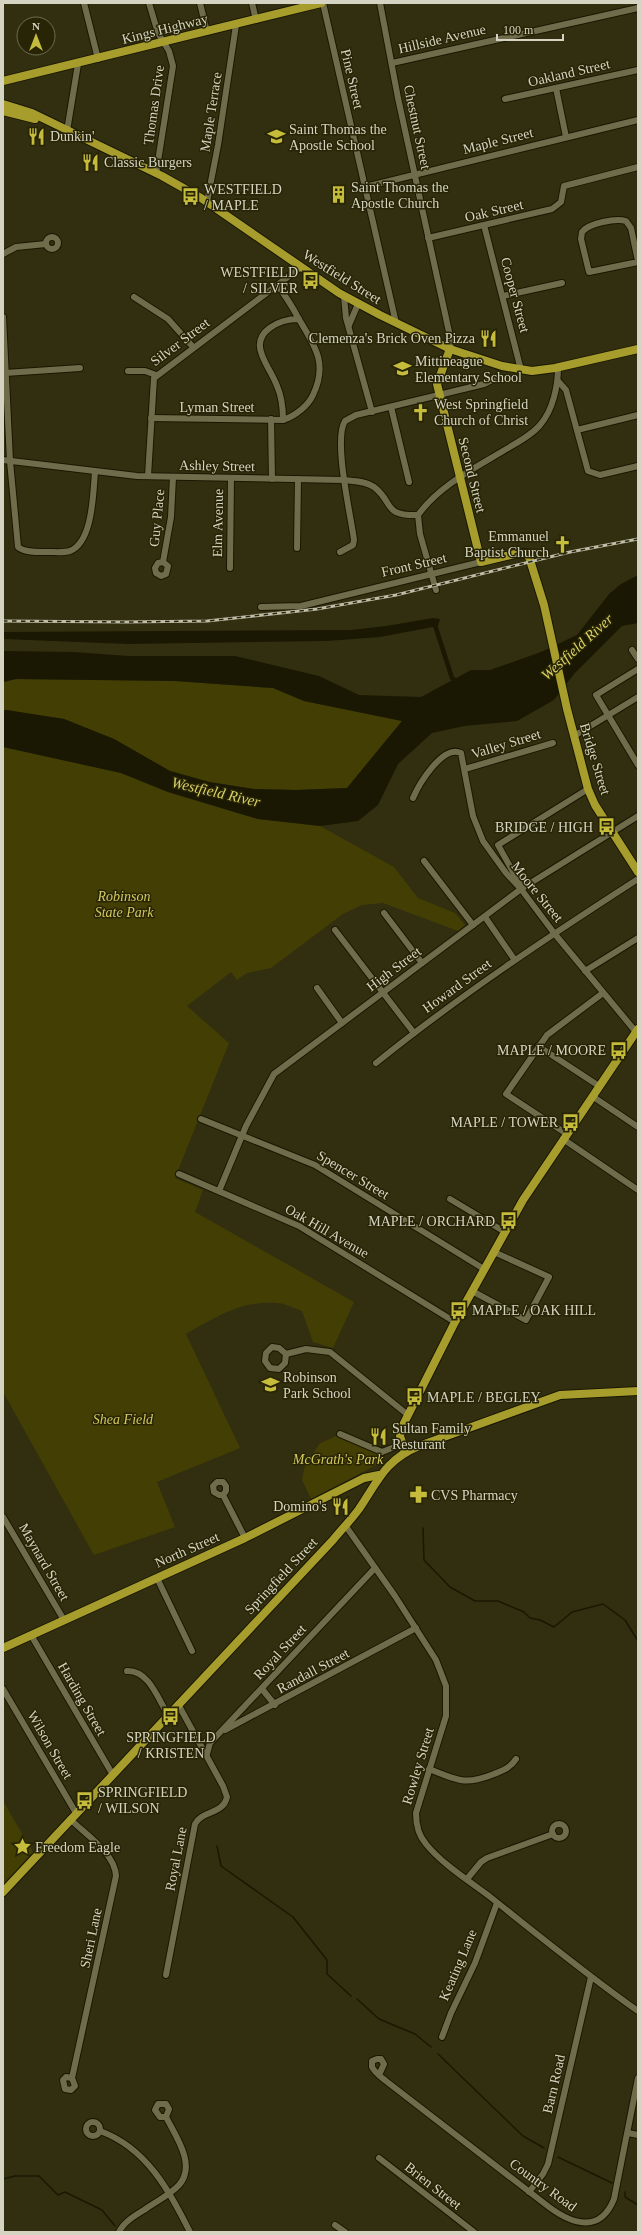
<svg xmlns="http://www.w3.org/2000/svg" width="641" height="2235" font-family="'Times New Roman',serif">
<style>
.green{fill:#433e03}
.water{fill:#1a1802}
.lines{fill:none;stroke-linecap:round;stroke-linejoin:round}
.stream{stroke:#1a1802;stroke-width:1.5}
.canal{stroke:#1a1802;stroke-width:4.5}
.minor-casing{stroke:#1a1700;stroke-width:8}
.major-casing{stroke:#1a1700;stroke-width:10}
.minor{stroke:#6f6c4c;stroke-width:6}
.major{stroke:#a69d2d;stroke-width:8}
.rail-casing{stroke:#bebda9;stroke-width:3}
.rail{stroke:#282506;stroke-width:1.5;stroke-dasharray:4.5;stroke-linecap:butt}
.labels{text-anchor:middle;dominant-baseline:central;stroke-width:3;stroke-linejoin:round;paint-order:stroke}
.street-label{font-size:14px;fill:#d5d4c2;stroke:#282506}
.poi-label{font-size:14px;fill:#d5d4c2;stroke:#282506;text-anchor:start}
.park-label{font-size:14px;font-style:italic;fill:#d2c85c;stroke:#282506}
.water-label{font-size:15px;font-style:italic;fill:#d9d064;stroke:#282506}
</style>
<rect width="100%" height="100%" fill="#322f10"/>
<g class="green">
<path d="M 16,679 L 175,681 L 273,688 L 304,701 L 402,721 L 347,788 L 296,790 L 253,789 L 210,782 L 170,771 L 114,739 L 64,719 L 3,710 L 3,682 Z"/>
<path d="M 3,747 L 121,773 L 168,792 L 258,819 L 320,826 L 394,867 L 418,898 L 455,913 L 465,925 L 458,931 L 383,903 L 362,905 L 343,914 L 271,968 L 247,973 L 237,980 L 231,972 L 187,1006 L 229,1043 L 175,1178 L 203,1190 L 195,1212 L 354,1302 L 333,1348 L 313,1342 L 302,1311 C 294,1308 284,1303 276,1303 C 242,1300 214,1318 186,1334 L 240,1448 L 157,1482 L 175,1527 L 94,1555 L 3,1392 Z"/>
<path d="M 340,1434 L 382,1454 L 378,1464 L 311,1499 L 302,1480 L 304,1469 L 319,1444 Z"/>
<path d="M 3,1801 L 33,1852 L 4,1883 L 3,1881 Z"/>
</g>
<g class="water">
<path d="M 638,575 L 638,623 L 622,626 L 574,674 L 554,700 L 517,721 L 464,726 L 432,733 L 398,764 L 378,805 L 358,821 L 320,826 L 258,819 L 168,792 L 121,773 L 3,747 L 3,710 L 7,710 L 64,719 L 114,739 L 170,771 L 209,782 L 254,789 L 296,790 L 347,788 L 402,721 L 304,701 L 273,688 L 175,681 L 16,679 L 3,682 L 3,651 L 73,652 L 128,656 L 235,656 L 319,676 L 359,695 L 421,697 L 471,670 L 490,670 L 541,652 L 577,635 L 609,594 L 621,584 Z"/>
<path d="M 433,618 L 440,619 L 438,626 L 380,637 L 327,641 L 128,644 L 3,639 L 3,632 L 351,630 L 386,626 Z"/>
</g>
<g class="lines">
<g class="stream">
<path d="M 423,1528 L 424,1560 L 450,1587 L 475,1601 L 498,1601 L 524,1612 L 530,1618 L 540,1620 L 554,1627 L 572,1612 L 603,1604 L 625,1620 L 638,1641"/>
<path d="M 217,1846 L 221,1866 L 293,1917 L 327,1960 L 327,1974 L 351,1996"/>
<path d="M 357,1999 L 379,2019 L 415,2034 L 431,2047"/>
<path d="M 438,2054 L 523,2136 L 544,2148"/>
<path d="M 558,2157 L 612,2183"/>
<path d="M 3,2179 L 15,2176 L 39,2176 L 58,2195 L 65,2192 L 102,2210 L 115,2226"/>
<path d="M 625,2192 L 625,2197 L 638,2205"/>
</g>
<path class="canal" d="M 434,622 L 452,678 L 458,682"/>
<defs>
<g id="minor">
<path d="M 84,3 L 98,59"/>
<path d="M 149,3 L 158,33 L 169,51 L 173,66 L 156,174"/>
<path d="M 200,3 L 207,32"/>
<path d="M 252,3 L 256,20"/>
<path d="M 323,3 L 396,323"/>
<path d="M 380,3 L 398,98 L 451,341 L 450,349"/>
<path d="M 392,63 L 638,8"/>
<path d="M 556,88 L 566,137"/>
<path d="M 505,99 L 638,70"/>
<path d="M 67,131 L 78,64"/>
<path d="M 365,187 L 638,120"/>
<path d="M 207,202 L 218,145 L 236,25"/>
<path d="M 484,225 L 521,370"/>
<circle cx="52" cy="243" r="6"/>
<path d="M 428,238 L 552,209 L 561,202 L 564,186 L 638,167"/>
<path d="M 3,254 L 16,247 L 46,244"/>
<path d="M 638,261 L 631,228 L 626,221 C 616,218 589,223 582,232 L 581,239 L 589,272 L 638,262"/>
<path d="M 277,285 C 286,296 293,308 300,321 C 315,346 328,364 313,395 C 308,406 295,416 283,420 C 283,408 282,397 277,386 C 273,375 266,366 262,355 C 252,331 280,319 299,319"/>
<path d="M 344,296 L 346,318 L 372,412"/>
<path d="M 503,296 L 562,283"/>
<path d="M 134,297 L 168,319 L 193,347"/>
<path d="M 3,317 L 10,461 L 18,547 C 25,553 39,552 48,552 C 55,552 63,553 70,551 C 93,542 93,493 95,472"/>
<path d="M 349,325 L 358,304"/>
<path d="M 128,371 L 145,371 L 156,375"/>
<path d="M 5,373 L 80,368"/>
<path d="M 558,381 L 566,390 L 588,471 L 600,475 L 638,466"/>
<path d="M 391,407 L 409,482"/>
<path d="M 151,418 L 283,420"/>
<path d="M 271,419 L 272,479"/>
<path d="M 577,430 L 638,415"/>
<path d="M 3,460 L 137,476 L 344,480 C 354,481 366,481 374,487 C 394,502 382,516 418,515"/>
<path d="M 148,476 L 154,378 L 301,267"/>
<path d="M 418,515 C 439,486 473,469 503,451 C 516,443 531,436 540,425 C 553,410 558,386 558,367"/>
<path d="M 418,515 L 420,534 L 436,590"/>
<path d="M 297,548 L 298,479"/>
<path d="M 340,552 L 353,545 L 354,540 C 351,516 333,440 345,421 L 356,415 L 484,384 L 494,379"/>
<path d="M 163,562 L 168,566 L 166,574 L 161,576 L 156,573 L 155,568 L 158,563 L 163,562 L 171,517 L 173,477"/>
<path d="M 230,568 L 231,478"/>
<path d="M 261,607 L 301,606 L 481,562"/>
<path d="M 632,650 L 638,659"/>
<path d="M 638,669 L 596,695 L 638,765"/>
<path d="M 574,736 L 638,697"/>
<path d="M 465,769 L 553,743"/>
<path d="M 413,798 C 419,784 443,744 461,753 L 473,816 L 483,841 L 506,873 L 521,889 L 554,933 L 636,1032"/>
<path d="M 424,861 L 473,925"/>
<path d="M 521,886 L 498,845 L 588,789"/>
<path d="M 384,913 L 422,963"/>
<path d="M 485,917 L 514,959"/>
<path d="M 335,930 L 414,1033"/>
<path d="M 585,971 L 638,938"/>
<path d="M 317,988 L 342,1023"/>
<path d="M 538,1046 L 599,1086"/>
<path d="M 376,1063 C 459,996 548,937 638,879"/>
<path d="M 592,1096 L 638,1127"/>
<path d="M 201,1119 L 315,1165 L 484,1269"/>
<path d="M 567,1134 L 506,1094 L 547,1035 L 603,993"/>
<path d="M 563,1139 L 638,1190"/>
<path d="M 179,1174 L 299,1226 L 455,1322"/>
<path d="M 219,1191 L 246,1126 L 274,1074 L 521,889 L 638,816"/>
<path d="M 450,1199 L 505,1232"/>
<path d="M 472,1291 L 526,1320 L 549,1277 L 494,1252"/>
<path d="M 286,1354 L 285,1363 L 279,1369 L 270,1368 L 265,1361 L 266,1353 L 272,1347 L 279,1348 L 286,1354 L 306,1349 L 330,1352 L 408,1415"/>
<path d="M 340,1434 L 382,1452 L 402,1444"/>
<path d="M 223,1495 L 219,1495 L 214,1492 L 213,1486 L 217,1482 L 223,1482 L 226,1486 L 226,1491 L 223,1495 L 245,1538"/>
<path d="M 3,1517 L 64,1620"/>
<path d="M 345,1525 L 395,1596 L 436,1660 L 446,1686 L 446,1716 L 416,1813 C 416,1824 418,1835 426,1844 C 441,1863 469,1881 489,1896 C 538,1935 587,1975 638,2011"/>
<path d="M 157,1578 L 192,1651"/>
<path d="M 31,1635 L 113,1775"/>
<path d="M 127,1671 C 149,1670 158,1699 168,1715"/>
<path d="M 3,1689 L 76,1813"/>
<path d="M 262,1689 L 275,1705"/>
<path d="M 225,1730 L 416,1628"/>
<path d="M 207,1754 L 210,1743 L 375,1568"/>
<path d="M 429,1769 C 457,1780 464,1786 494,1774 C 504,1770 510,1768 516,1759"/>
<path d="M 70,1819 C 85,1834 115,1853 116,1876 L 72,2078 L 75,2086 L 71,2090 L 65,2089 L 63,2080 L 66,2077 L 72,2078"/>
<circle cx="559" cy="1831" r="7"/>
<path d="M 467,1879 L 481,1862 L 487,1858 L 553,1834"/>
<path d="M 166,1975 L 195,1824 C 202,1810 223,1815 227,1797 L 223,1786 L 178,1704"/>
<path d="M 442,2037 L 451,2013 L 475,1963 L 497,1903"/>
<path d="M 379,2075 L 384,2064 L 381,2059 L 377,2059 L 372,2061 L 372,2067 C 375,2073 381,2077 386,2081 L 549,2207 C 572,2224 600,2234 614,2199 L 638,2078"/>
<circle cx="93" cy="2129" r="7"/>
<path d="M 100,2131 C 147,2148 169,2191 190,2232"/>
<path d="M 628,2133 L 638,2135"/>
<path d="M 379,2158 L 474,2232"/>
<path d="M 529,2192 L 543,2174 L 548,2164 L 591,1977"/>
<path d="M 335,2225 L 345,2232"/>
<path d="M 119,2232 C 124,2222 134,2216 144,2210 C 155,2202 170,2195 179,2185 C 197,2165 175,2135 166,2117 L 169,2109 L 166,2104 L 158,2104 L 155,2110 L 160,2117 L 166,2117"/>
</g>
<g id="major">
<path d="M 3,81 L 321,3"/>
<path d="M 3,104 L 32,113 L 162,176 L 201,198 L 339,293 L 380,315 L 450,349 L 502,366 L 532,371 L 555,368 L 638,349"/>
<path d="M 3,111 L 35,119"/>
<path d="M 450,349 L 437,384 L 481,562 L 515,554 L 526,553 L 529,557 L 544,605 L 567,709 L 588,789 L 595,805 L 638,872"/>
<path d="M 405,1452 L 400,1436 L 401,1429 L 455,1322 L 523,1200 L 638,1029"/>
<path d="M 3,1648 L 245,1538 L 364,1478 L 379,1475"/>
<path d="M 3,1892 L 333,1540 C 341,1530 351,1520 359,1509 C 378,1481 385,1460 419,1446 L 560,1395 L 638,1391"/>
</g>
</defs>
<use href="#minor" class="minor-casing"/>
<use href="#major" class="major-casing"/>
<use href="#minor" class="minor"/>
<use href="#major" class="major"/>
<defs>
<path id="rail" d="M 3,621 L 126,622 L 207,621 L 317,609 L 396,595 L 570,552 L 638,539"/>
</defs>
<use href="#rail" class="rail-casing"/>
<use href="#rail" class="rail"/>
</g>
<defs>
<symbol id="restaurant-bare" viewBox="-9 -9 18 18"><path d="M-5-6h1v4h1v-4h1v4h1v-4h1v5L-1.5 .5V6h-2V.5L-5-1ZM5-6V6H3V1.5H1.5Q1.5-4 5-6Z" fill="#c6bc3c" stroke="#282506" stroke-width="2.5" paint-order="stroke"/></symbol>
<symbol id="school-bare" viewBox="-9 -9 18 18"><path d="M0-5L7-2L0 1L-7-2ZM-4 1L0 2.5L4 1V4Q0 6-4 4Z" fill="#c6bc3c" stroke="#282506" stroke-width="2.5" paint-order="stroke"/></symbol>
<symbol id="building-bare" viewBox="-9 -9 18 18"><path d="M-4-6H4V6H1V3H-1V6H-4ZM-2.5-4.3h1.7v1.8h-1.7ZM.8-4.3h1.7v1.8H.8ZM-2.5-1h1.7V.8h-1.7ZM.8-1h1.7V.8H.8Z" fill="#c6bc3c" stroke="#282506" stroke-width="2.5" paint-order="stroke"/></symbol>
<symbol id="bus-bare" viewBox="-9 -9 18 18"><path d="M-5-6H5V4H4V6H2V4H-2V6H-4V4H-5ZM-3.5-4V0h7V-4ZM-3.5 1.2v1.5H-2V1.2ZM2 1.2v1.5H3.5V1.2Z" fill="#c6bc3c" stroke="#282506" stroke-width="2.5" paint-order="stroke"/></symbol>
<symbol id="church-bare" viewBox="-9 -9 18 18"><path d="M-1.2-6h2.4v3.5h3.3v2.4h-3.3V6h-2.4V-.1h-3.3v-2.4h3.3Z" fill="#c6bc3c" stroke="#282506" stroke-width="2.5" paint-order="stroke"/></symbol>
<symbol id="pharmacy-bare" viewBox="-9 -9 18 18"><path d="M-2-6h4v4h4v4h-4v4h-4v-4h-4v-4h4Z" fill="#c6bc3c" stroke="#282506" stroke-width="2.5" paint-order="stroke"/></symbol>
<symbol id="sight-bare" viewBox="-9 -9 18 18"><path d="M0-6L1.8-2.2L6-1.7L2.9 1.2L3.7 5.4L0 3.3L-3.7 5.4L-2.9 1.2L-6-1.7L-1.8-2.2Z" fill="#c6bc3c" stroke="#282506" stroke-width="2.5" paint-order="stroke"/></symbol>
</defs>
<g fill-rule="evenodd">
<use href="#restaurant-bare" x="24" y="124" width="25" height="25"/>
<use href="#school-bare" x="264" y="124" width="25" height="25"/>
<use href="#restaurant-bare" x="78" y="150" width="25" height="25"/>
<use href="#building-bare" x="326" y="182" width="25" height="25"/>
<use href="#bus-bare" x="178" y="184" width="25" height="25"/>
<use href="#bus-bare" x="298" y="268" width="25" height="25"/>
<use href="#restaurant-bare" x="476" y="326" width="25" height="25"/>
<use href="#school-bare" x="390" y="356" width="25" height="25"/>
<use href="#church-bare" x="408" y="400" width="25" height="25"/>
<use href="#church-bare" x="550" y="532" width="25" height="25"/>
<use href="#bus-bare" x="594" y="814" width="25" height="25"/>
<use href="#bus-bare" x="606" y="1038" width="25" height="25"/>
<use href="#bus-bare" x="558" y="1110" width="25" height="25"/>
<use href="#bus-bare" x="496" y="1208" width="25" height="25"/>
<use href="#bus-bare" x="446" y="1298" width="25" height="25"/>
<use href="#school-bare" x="258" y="1372" width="25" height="25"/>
<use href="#bus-bare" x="402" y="1384" width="25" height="25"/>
<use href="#restaurant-bare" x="366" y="1424" width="25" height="25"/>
<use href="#pharmacy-bare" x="406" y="1482" width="25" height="25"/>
<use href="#restaurant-bare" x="328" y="1494" width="25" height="25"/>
<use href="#bus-bare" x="158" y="1704" width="25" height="25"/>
<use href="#bus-bare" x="72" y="1788" width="25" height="25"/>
<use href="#sight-bare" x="10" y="1834" width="25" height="25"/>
</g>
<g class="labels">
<g class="street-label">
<text transform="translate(165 29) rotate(-14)">Kings Highway</text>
<text transform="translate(442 39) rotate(-13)">Hillside Avenue</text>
<text transform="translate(569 73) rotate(-13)">Oakland Street</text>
<text transform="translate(352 79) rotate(77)">Pine Street</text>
<text transform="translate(154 105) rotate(-82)">Thomas Drive</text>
<text transform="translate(211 112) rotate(-81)">Maple Terrace</text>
<text transform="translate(417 127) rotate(78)">Chestnut Street</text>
<text transform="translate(498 141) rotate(-14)">Maple Street</text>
<text transform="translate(494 211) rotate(-13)">Oak Street</text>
<text transform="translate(342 277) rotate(32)">Westfield Street</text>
<text transform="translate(515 295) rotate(75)">Cooper Street</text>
<text transform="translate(180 342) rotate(-37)">Silver Street</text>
<text x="217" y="407">Lyman Street</text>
<text transform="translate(217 466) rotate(1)">Ashley Street</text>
<text transform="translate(472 475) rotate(76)">Second Street</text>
<text transform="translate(157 518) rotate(-84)">Guy Place</text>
<text transform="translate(218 523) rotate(-89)">Elm Avenue</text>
<text transform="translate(414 565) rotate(-13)">Front Street</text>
<text transform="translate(506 744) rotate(-17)">Valley Street</text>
<text transform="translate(595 759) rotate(73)">Bridge Street</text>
<text transform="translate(537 892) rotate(51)">Moore Street</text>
<text transform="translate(394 969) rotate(-37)">High Street</text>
<text transform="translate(457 986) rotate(-36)">Howard Street</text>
<text transform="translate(353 1175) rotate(31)">Spencer Street</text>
<text transform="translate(327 1231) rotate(30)">Oak Hill Avenue</text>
<text transform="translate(187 1550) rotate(-24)">North Street</text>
<text transform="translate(44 1562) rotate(60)">Maynard Street</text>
<text transform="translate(281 1576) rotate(-47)">Springfield Street</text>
<text transform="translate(280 1652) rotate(-47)">Royal Street</text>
<text transform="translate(313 1671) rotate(-28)">Randall Street</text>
<text transform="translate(82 1699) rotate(60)">Harding Street</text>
<text transform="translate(50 1745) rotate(60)">Wilson Street</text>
<text transform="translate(418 1766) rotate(-73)">Rowley Street</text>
<text transform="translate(176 1859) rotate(-79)">Royal Lane</text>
<text transform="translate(91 1938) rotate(-78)">Sheri Lane</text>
<text transform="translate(458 1965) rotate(-67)">Keating Lane</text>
<text transform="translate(554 2084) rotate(-77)">Barn Road</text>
<text transform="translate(543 2185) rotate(36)">Country Road</text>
<text transform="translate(433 2186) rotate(38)">Brien Street</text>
</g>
<g class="poi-label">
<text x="289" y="129">Saint Thomas the<tspan x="289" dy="16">Apostle School</tspan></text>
<text x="50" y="136">Dunkin'</text>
<text x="104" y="162">Classic Burgers</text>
<text x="351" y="187">Saint Thomas the<tspan x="351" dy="16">Apostle Church</tspan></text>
<text x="204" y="189">WESTFIELD<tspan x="204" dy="16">/ MAPLE</tspan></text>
<text x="298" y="272" text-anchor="end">WESTFIELD<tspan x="298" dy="16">/ SILVER</tspan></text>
<text x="475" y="338" text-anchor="end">Clemenza's Brick Oven Pizza</text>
<text x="415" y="361">Mittineague<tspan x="415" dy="16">Elementary School</tspan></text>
<text x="434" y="404">West Springfield<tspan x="434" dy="16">Church of Christ</tspan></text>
<text x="549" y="536" text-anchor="end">Emmanuel<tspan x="549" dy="16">Baptist Church</tspan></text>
<text x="593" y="827" text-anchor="end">BRIDGE / HIGH</text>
<text x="606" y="1050" text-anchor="end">MAPLE / MOORE</text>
<text x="558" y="1122" text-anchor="end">MAPLE / TOWER</text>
<text x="495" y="1221" text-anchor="end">MAPLE / ORCHARD</text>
<text x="472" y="1310">MAPLE / OAK HILL</text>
<text x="283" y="1377">Robinson<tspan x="283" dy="16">Park School</tspan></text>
<text x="427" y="1397">MAPLE / BEGLEY</text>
<text x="392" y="1428">Sultan Family<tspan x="392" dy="16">Resturant</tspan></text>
<text x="431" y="1495">CVS Pharmacy</text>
<text x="327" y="1506" text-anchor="end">Domino's</text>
<text x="171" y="1737" text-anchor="middle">SPRINGFIELD<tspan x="171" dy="16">/ KRISTEN</tspan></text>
<text x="98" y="1792">SPRINGFIELD<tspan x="98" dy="16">/ WILSON</tspan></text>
<text x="35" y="1847">Freedom Eagle</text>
</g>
<g class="park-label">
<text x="124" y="896">Robinson<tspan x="124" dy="16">State Park</tspan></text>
<text x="123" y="1419">Shea Field</text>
<text x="338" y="1459">McGrath's Park</text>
</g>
<g class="water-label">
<text transform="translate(577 647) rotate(-42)">Westfield River</text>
<text transform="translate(216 792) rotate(13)">Westfield River</text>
</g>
</g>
<rect width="641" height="2235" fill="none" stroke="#d5d4c2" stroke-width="8"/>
<g transform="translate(36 36)"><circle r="19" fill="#282506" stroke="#6d6b51"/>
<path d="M0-3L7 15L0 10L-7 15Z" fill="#c6bc3c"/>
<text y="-6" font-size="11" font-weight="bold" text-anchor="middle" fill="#d5d4c2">N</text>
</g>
<path d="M497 34v6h66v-6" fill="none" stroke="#d5d4c2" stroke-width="2"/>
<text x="503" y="34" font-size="12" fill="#d5d4c2" stroke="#282506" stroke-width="3" paint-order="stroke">100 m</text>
</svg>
